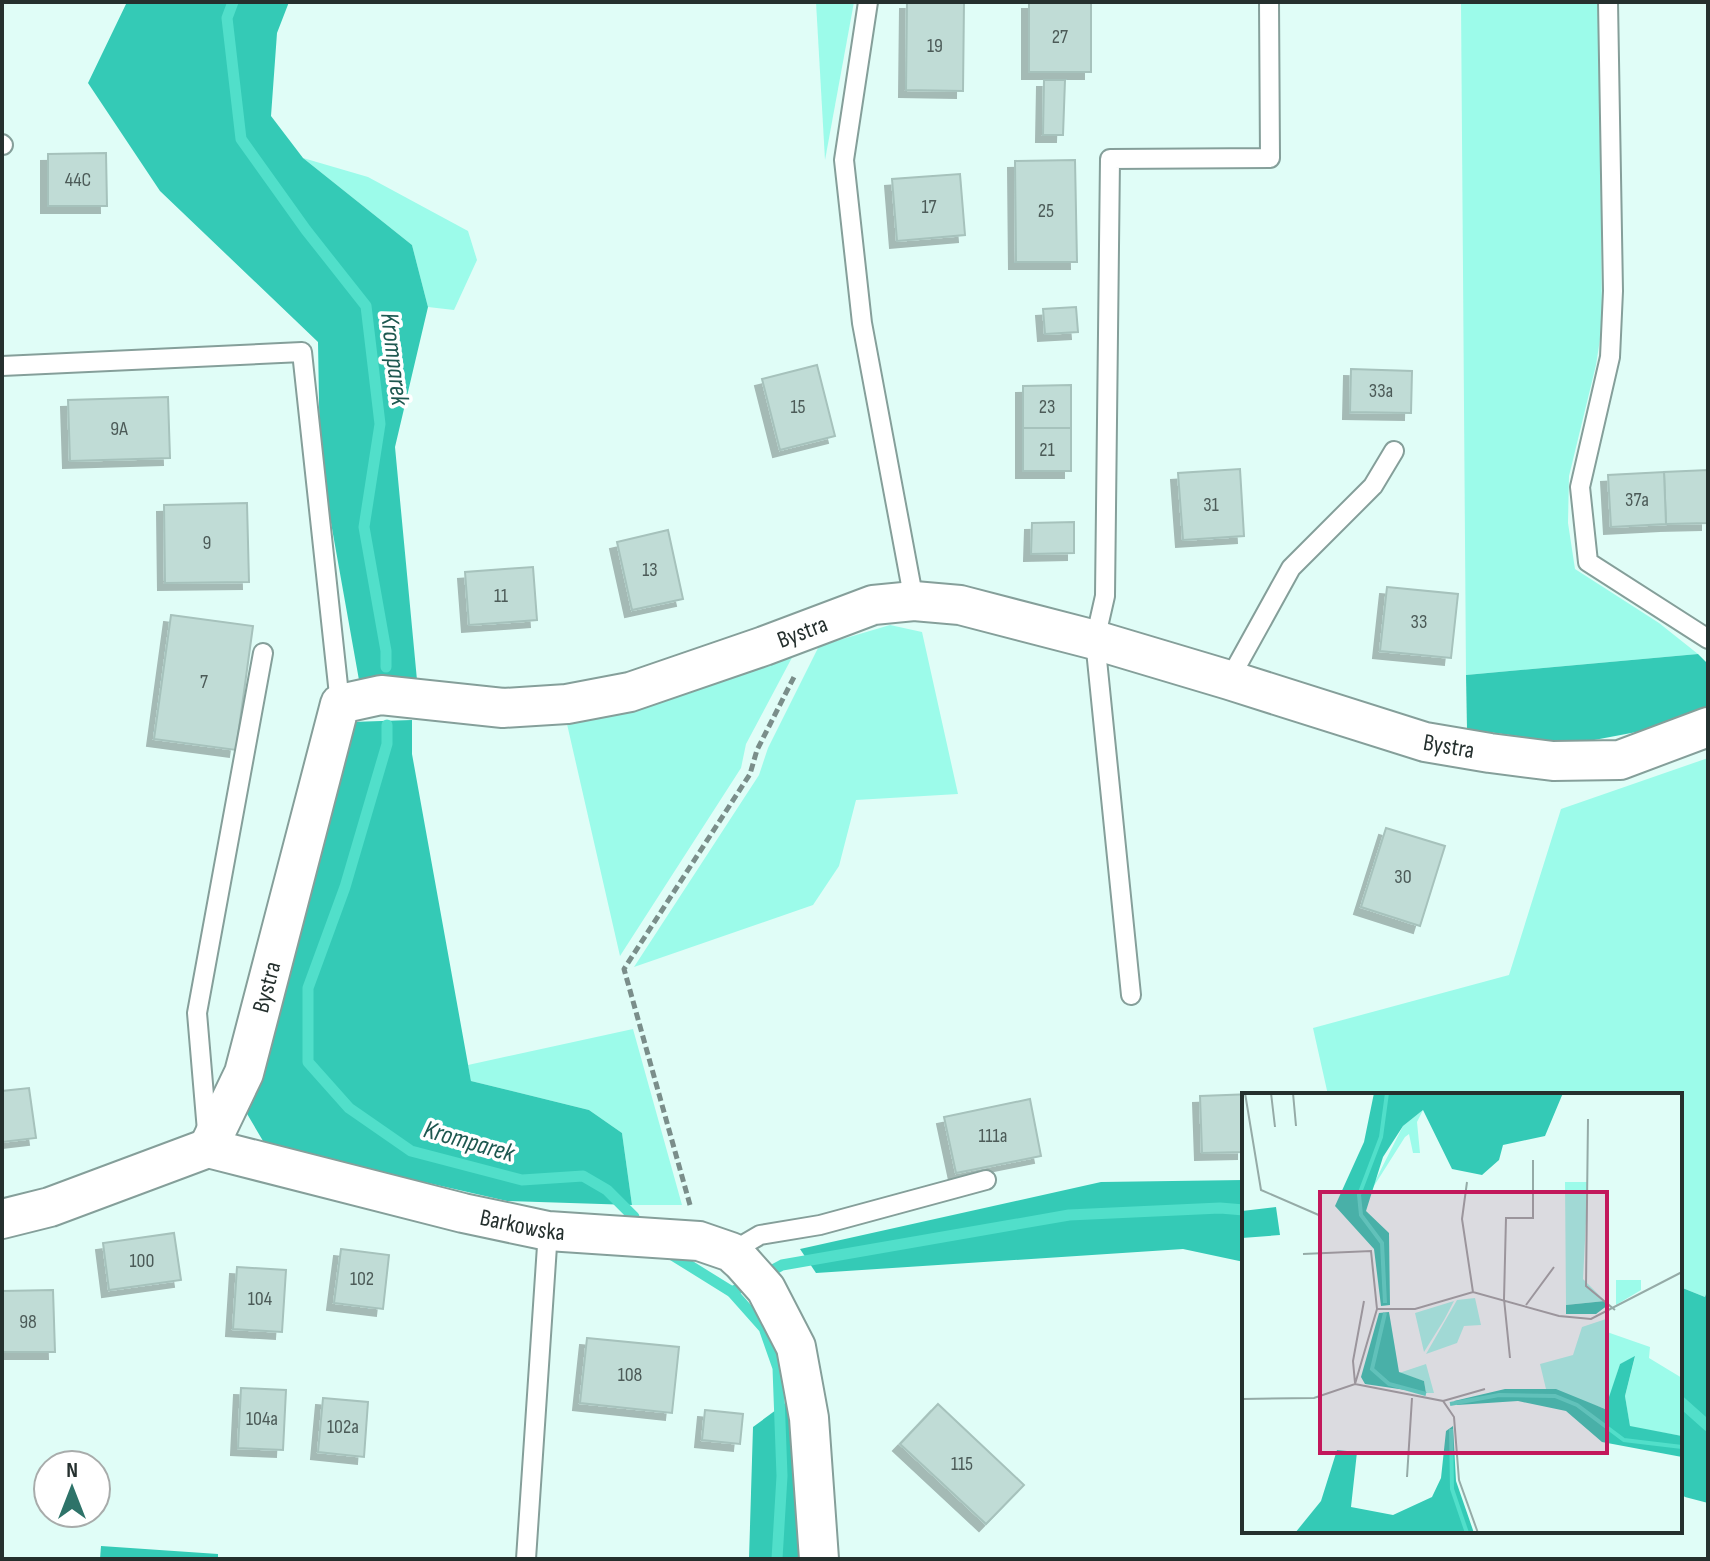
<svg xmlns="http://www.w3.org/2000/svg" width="1710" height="1561" font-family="'Sofia Sans Condensed',sans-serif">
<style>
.green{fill:#9cfbea}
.forest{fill:#34cab6}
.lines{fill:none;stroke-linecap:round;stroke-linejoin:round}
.stream{stroke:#51dfca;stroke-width:11}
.building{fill:#c0dcd6;stroke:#a6c2bc;stroke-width:2;filter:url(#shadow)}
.lane-casing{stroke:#859f9a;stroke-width:22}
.street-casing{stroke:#859f9a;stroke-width:42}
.path{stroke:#7a8e8a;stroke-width:5;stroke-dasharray:8 4;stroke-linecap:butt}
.lane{stroke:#fff;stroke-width:18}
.street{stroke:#fff;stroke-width:38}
.labels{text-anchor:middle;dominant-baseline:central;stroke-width:7;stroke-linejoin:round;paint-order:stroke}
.number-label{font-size:20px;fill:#4c5b58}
.street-label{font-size:24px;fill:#25302e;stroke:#fff}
.water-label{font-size:26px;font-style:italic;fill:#1e5850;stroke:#fff}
.inset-river{fill:none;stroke:#51dfca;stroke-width:4}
.inset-road{fill:none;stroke:#95aba7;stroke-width:2}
.view{fill:#c2185b;fill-opacity:0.15;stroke:#c2185b;stroke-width:4}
.inset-edge{fill:none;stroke:#25302e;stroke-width:4}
</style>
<defs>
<filter id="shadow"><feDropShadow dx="-7" dy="7" stdDeviation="0" flood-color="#0004"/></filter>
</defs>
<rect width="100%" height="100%" fill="#e0fdf7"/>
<g class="green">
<path d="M 816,2 L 854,2 L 825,160 Z"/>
<path d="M 1461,2 L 1599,2 L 1602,326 L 1596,365 L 1569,476 L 1568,523 L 1575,569 L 1659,623 L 1698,654 L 1466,675 Z"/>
<path d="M 303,158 L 368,177 L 468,231 L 477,260 L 454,310 L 428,307 L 412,245 Z"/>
<path d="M 890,625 L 922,632 L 958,794 L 856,800 L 839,866 L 813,905 L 634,967 L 759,775 L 768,748 L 819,646 Z"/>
<path d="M 796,650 L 746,744 L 741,768 L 620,956 L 567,724 Z"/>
<path d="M 1708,758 L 1708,1288 L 1705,1297 L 1680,1287 L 1680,1095 L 1328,1095 L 1313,1028 L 1509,975 L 1561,809 Z"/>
<path d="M 633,1029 L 682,1205 L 632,1205 L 622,1133 L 589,1110 L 471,1081 L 468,1065 Z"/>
</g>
<g class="forest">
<path d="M 127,2 L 289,2 L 277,33 L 271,116 L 303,158 L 412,245 L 428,307 L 395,447 L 417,680 L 359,680 L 320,461 L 318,342 L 160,191 L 88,83 Z"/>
<path d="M 1698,654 L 1708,664 L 1708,707 L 1647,730 L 1573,744 L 1467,729 L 1466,675 Z"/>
<path d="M 412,720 L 412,754 L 471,1081 L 589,1110 L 622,1133 L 632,1205 L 507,1201 L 266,1146 L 243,1107 L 351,722 Z"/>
<path d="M 1244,1180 L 1244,1262 L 1183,1249 L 816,1273 L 800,1249 L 1101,1182 Z"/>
<path d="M 1680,1287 L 1705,1297 L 1708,1288 L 1708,1503 L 1685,1497 L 1680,1493 Z"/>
<path d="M 791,1399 L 804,1559 L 749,1559 L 753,1427 Z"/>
<path d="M 101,1546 L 218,1554 L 218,1559 L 100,1559 Z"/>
</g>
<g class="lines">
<g class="stream">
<path d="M 233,2 L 227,18 L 241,139 L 306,230 L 366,306 L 380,424 L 364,527 L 386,651 L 386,667"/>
<path d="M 387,725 L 387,744 L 345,887 L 308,988 L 308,1062 L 349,1108 L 411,1151 L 522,1180 L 583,1176 L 607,1190 L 634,1217"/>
<path d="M 666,1251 L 732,1292 L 764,1328 L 778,1368 L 782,1476 L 777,1559"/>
<path d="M 732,1292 L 782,1265 L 1069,1215 L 1220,1208 L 1244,1210"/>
<path d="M 1680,1401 L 1708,1426"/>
</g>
</g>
<g class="building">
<path d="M 907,2 L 964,2 L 963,91 L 906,90 Z"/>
<rect x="1029" y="2" width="62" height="70"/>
<path d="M 1044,80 L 1065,80 L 1063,135 L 1043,135 Z"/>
<path d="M 106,153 L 107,206 L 48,206 L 48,154 Z"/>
<path d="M 1075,160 L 1077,262 L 1016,262 L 1015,161 Z"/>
<path d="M 960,174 L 965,235 L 897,241 L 892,179 Z"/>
<path d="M 1076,307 L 1078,332 L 1045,334 L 1043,309 Z"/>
<path d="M 817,365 L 835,436 L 780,450 L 762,379 Z"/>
<path d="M 1351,369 L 1412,371 L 1411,413 L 1350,412 Z"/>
<path d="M 1071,385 L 1071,428 L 1023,428 L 1023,386 Z"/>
<path d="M 168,397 L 170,458 L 70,461 L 68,400 Z"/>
<rect x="1023" y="428" width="48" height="43"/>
<path d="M 1240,469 L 1244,536 L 1183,540 L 1178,473 Z"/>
<path d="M 1708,470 L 1708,523 L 1666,524 L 1664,472 Z"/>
<path d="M 1664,472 L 1666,524 L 1611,527 L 1608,475 Z"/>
<path d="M 247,503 L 249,582 L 165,583 L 164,505 Z"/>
<path d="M 1074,522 L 1074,553 L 1031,554 L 1032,523 Z"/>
<path d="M 668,530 L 683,599 L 632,610 L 617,542 Z"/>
<path d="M 533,567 L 537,620 L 469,625 L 465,572 Z"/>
<path d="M 1387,587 L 1458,594 L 1451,658 L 1380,651 Z"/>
<path d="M 171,615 L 253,626 L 236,750 L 154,739 Z"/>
<path d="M 1386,828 L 1445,846 L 1420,926 L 1361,907 Z"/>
<path d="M 29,1088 L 36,1138 L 2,1142 L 2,1091 Z"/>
<path d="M 1282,1093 L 1282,1095 L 1244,1095 L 1244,1152 L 1202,1153 L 1200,1096 Z"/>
<path d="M 1030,1099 L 1041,1156 L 956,1173 L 944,1117 Z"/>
<path d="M 174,1233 L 181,1280 L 109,1290 L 103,1243 Z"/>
<path d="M 341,1249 L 389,1255 L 383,1309 L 334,1303 Z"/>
<path d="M 237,1267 L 286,1270 L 282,1332 L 233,1329 Z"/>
<path d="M 53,1290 L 55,1352 L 2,1352 L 2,1291 Z"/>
<path d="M 587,1338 L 679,1347 L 672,1413 L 580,1403 Z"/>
<path d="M 241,1388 L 286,1390 L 283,1450 L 238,1448 Z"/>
<path d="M 323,1398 L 368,1402 L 364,1457 L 318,1452 Z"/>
<path d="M 938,1404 L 1024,1485 L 986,1524 L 900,1444 Z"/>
<path d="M 705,1410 L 743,1414 L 740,1444 L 702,1440 Z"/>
</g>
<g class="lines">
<defs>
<g id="lane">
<path d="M 868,2 L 844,160 L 862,323 L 914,601"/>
<path d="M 1608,2 L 1613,291 L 1610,357 L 1580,487 L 1588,562 L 1708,639"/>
<path d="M 2,144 L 3,145"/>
<path d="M 2,366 L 302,352 L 340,704"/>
<path d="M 1229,680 L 1291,568 L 1373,486 L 1394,451"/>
<path d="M 1131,995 L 1095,640 L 1105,596 L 1110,159 L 1270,158 L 1269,2"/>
<path d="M 207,1131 L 197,1013 L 263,653"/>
<path d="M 731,1252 L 760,1235 L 820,1225 L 986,1180"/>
<path d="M 526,1559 L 548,1231"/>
</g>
<g id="street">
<path id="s1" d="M 208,1148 L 244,1073 L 340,704 L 381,695 L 503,708 L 567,704 L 630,692 L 764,646 L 873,605 L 914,601 L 960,605 L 1095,640 L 1229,680 L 1425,742 L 1490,753 L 1553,761 L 1620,760 L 1708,727"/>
<path id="s2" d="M 2,1219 L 50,1207 L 208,1148 L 463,1213 L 548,1231 L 699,1241 L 731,1252 L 742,1262 L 766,1289 L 796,1347 L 809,1418 L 819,1559"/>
</g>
</defs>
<use href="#lane" class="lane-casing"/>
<use href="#street" class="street-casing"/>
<path class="path" d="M 690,1205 L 624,969 L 750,774 L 757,750 L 795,675"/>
<use href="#lane" class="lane"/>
<use href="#street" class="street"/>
</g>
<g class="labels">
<g class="number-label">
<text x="1060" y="37">27</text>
<text x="935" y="46">19</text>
<text x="78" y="180">44C</text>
<text x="929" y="207">17</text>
<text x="1046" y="211">25</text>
<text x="1381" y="391">33a</text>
<text x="798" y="407">15</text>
<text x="1047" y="407">23</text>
<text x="119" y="429">9A</text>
<text x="1047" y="450">21</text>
<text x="1637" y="500">37a</text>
<text x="1211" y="505">31</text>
<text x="207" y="543">9</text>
<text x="650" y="570">13</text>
<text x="501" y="596">11</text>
<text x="1419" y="622">33</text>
<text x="204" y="682">7</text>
<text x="1403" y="877">30</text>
<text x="993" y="1136">111a</text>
<text x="142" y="1261">100</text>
<text x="362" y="1279">102</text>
<text x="260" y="1299">104</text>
<text x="28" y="1322">98</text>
<text x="630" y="1375">108</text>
<text x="262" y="1419">104a</text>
<text x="343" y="1427">102a</text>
<text x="962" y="1464">115</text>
</g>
<g class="street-label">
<text stroke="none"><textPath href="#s1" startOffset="940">Bystra</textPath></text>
<text stroke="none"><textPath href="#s1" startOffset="1612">Bystra</textPath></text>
<text stroke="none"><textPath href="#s1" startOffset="172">Bystra</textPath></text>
<text stroke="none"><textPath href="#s2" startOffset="542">Barkowska</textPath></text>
</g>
<g class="water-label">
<text transform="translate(394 359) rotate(83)">Kromparek</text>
<text transform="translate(469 1142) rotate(16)">Kromparek</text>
</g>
</g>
<g transform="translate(1242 1093)">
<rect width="440" height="440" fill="#e0fdf7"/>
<path d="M 181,17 L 175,29 L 178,60 L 171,60 L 167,41 L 163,44 L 125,104 L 161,33 ZM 323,89 L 346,89 L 341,186 L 363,208 L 324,212 ZM 374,187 L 399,187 L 399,197 L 374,212 ZM 233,205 L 239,232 L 222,233 L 215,250 L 184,261 L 215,207 ZM 212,208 L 202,227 L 182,259 L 173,220 ZM 367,225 L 365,239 L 408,254 L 407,265 L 440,285 L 440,343 L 388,334 L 383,303 L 393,264 L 378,271 L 364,316 L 304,296 L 298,271 L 331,262 L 340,234 ZM 184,271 L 192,300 L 184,300 L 182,288 L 157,280 Z" fill="#9cfbea"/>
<path d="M 132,0 L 321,0 L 303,43 L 261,52 L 257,67 L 240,82 L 210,76 L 181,17 L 161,33 L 141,64 L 124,118 L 147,140 L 148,212 L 139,213 L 132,156 L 93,113 L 122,49 ZM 34,114 L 38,142 L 0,145 L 0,118 ZM 363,208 L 366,212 L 354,221 L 324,221 L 324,212 ZM 147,219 L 157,279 L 182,288 L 184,300 L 123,291 L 119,284 L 137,220 ZM 393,263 L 383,303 L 388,333 L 440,343 L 440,364 L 360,349 L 324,318 L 276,308 L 215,312 L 212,308 L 263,296 L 314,296 L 363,316 L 378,271 ZM 211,333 L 214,388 L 232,440 L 53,440 L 79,408 L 95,357 L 115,359 L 109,414 L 151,422 L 190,404 L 199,385 L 204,338 Z" fill="#34cab6"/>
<path class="inset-river" d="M 143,210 L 140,150 L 119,122 L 117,102 L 139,44 L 145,0M 143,220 L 130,276 L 147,291 L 184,301M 208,311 L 257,302 L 313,303 L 335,312 L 382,347 L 440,354M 209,336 L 210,396 L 225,440"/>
<path class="inset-road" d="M 3,0 L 19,97 L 79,123M 29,0 L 33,34M 51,0 L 54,33M 346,26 L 344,193 L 373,217M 225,89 L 220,126 L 231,199M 61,161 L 129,158 L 135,216M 284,212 L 312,174M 268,265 L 262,206 L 264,125 L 291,125 L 291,67M 113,290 L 111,268 L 122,208M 113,291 L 135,216 L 173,216 L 231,199 L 317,223 L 349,226 L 440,179M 0,306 L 72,305 L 113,291 L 201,308 L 212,324 L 217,387 L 236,440M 201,308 L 243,296M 165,384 L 170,305"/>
<path class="view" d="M 78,99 L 365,99 L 365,360 L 78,360 Z"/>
<rect width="440" height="440" class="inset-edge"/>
</g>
<rect width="1710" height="1561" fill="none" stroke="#25302e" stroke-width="8"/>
<g transform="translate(72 1489)"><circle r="38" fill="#ffffff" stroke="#a8acab" stroke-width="2"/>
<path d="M0-6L14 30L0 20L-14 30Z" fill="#2e7369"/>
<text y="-12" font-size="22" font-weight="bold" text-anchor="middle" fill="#25302e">N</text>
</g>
</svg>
